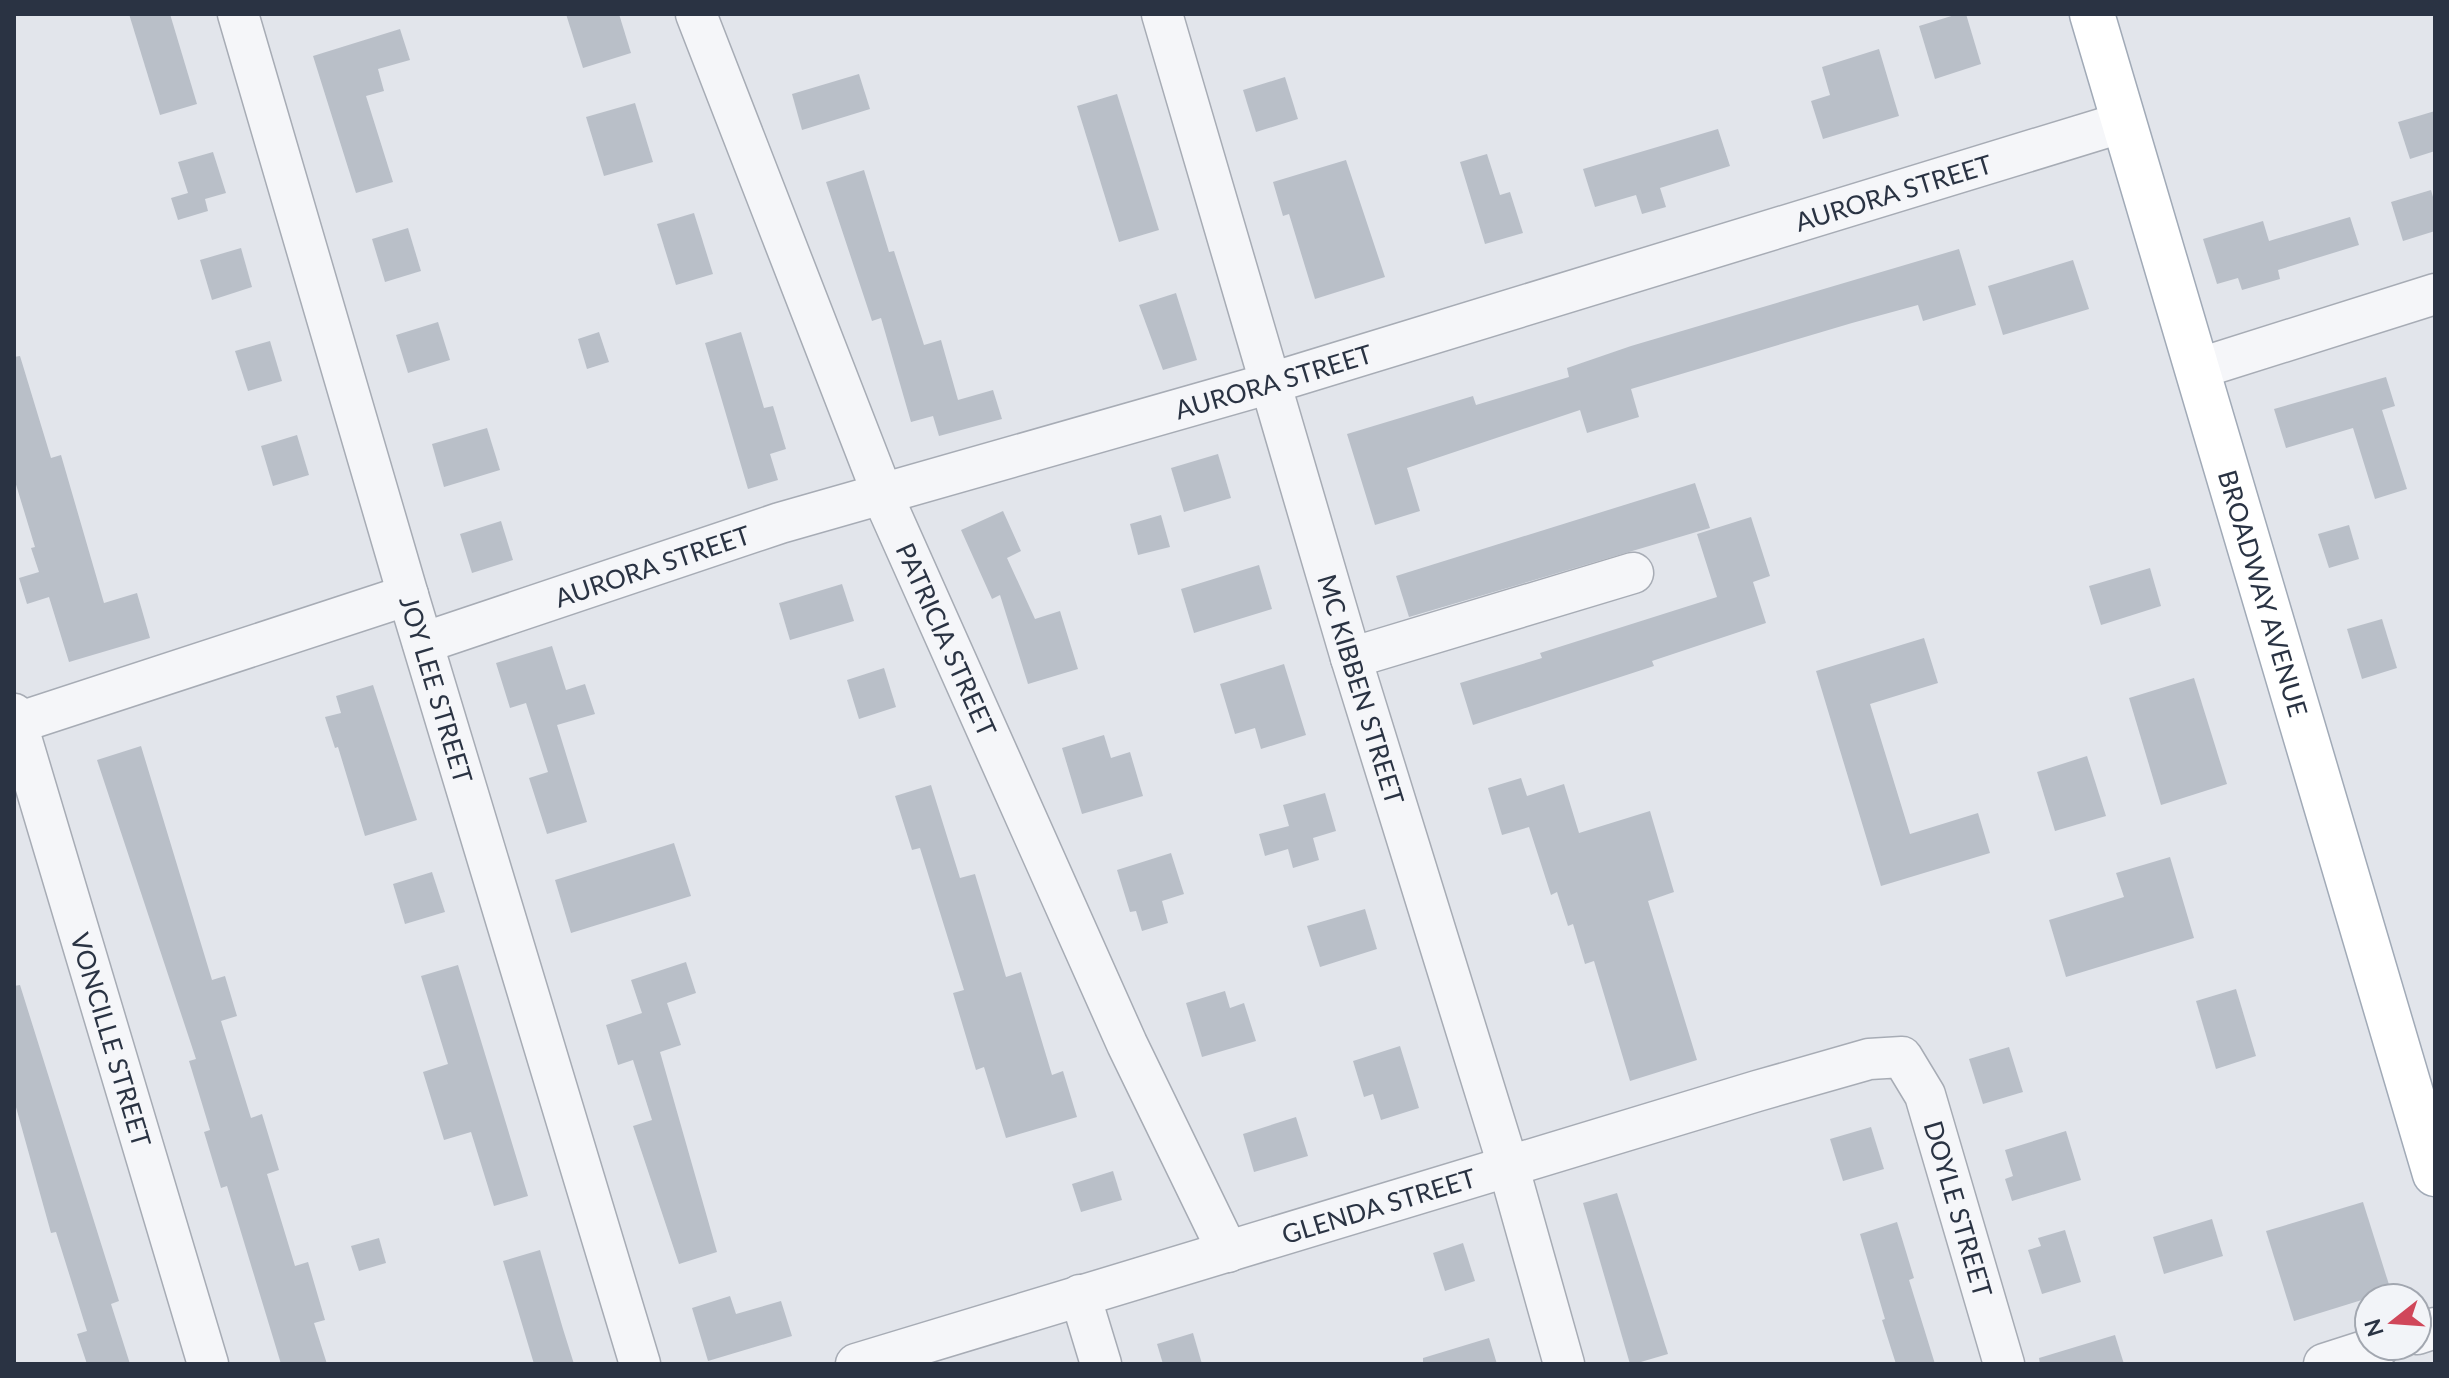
<svg xmlns="http://www.w3.org/2000/svg" width="2449" height="1378" font-family="Lato,sans-serif">
<style>
.building{fill:#b9bfc8}
.lines{fill:none;stroke-linecap:round;stroke-linejoin:round}
.minor-casing{stroke:#a7acb5;stroke-width:43}
.major-casing{stroke:#a1aab7;stroke-width:47}
.minor{stroke:#f5f6f9;stroke-width:40}
.major{stroke:#fff;stroke-width:44}
.labels{text-anchor:middle;dominant-baseline:central;stroke-width:6;stroke-linejoin:round;paint-order:stroke}
.street-label{font-size:26px;fill:#2a3343;stroke:#f2f4f8}
</style>
<rect width="100%" height="100%" fill="#e2e5eb"/>
<g class="building">
<path d="M 129,14 L 170,14 L 197,104 L 160,115 Z"/>
<path d="M 566,14 L 619,14 L 631,53 L 583,68 Z"/>
<path d="M 1958,14 L 1966,14 L 1981,64 L 1935,79 L 1919,26 Z"/>
<path d="M 400,29 L 410,60 L 378,69 L 384,91 L 366,96 L 393,182 L 356,193 L 313,56 Z"/>
<path d="M 1879,49 L 1899,116 L 1823,139 L 1811,101 L 1830,95 L 1822,67 Z"/>
<path d="M 859,74 L 870,109 L 802,130 L 792,94 Z"/>
<path d="M 1285,77 L 1298,119 L 1256,132 L 1243,90 Z"/>
<path d="M 1117,94 L 1159,230 L 1119,242 L 1077,106 Z"/>
<path d="M 635,103 L 653,162 L 604,176 L 586,117 Z"/>
<path d="M 2435,111 L 2435,151 L 2410,159 L 2398,122 Z"/>
<path d="M 1718,129 L 1730,166 L 1660,188 L 1666,207 L 1642,214 L 1636,195 L 1595,207 L 1583,169 Z"/>
<path d="M 213,152 L 226,193 L 205,199 L 208,211 L 178,220 L 171,198 L 188,193 L 178,162 Z"/>
<path d="M 1487,154 L 1500,195 L 1510,192 L 1523,233 L 1485,244 L 1460,162 Z"/>
<path d="M 1346,160 L 1385,277 L 1315,299 L 1289,214 L 1283,216 L 1273,182 Z"/>
<path d="M 864,170 L 889,252 L 894,251 L 924,345 L 941,340 L 958,400 L 993,390 L 1002,419 L 939,436 L 933,416 L 911,422 L 881,318 L 872,321 L 826,182 Z"/>
<path d="M 2431,190 L 2435,204 L 2435,231 L 2403,241 L 2391,202 Z"/>
<path d="M 694,213 L 713,274 L 676,285 L 657,224 Z"/>
<path d="M 2350,217 L 2359,245 L 2278,270 L 2280,279 L 2242,290 L 2238,278 L 2217,284 L 2203,239 L 2263,221 L 2269,241 Z"/>
<path d="M 408,228 L 421,271 L 385,282 L 372,239 Z"/>
<path d="M 241,248 L 252,287 L 212,300 L 200,260 Z"/>
<path d="M 1959,249 L 1976,305 L 1923,321 L 1918,305 L 1852,323 L 1631,389 L 1639,417 L 1587,433 L 1580,410 L 1407,468 L 1420,511 L 1375,525 L 1347,434 L 1473,396 L 1476,405 L 1569,377 L 1567,368 L 1631,346 Z"/>
<path d="M 2073,260 L 2089,309 L 2003,335 L 1988,286 Z"/>
<path d="M 1176,293 L 1197,360 L 1163,370 L 1139,305 Z"/>
<path d="M 438,322 L 450,360 L 408,373 L 396,335 Z"/>
<path d="M 599,332 L 609,362 L 587,369 L 578,339 Z"/>
<path d="M 741,332 L 764,408 L 773,406 L 786,449 L 770,454 L 778,480 L 748,489 L 705,343 Z"/>
<path d="M 270,341 L 282,381 L 248,391 L 235,351 Z"/>
<path d="M 20,356 L 51,458 L 61,455 L 104,603 L 137,593 L 150,638 L 69,662 L 49,597 L 27,604 L 19,578 L 39,572 L 31,548 L 35,547 L 14,478 L 14,357 Z"/>
<path d="M 2386,377 L 2395,406 L 2382,410 L 2407,489 L 2375,499 L 2353,428 L 2286,448 L 2274,409 Z"/>
<path d="M 487,428 L 500,470 L 444,487 L 432,444 Z"/>
<path d="M 297,435 L 309,475 L 273,486 L 261,446 Z"/>
<path d="M 1218,454 L 1231,498 L 1184,512 L 1171,468 Z"/>
<path d="M 1695,483 L 1710,528 L 1409,617 L 1396,576 Z"/>
<path d="M 1003,511 L 1021,551 L 1007,558 L 1035,619 L 1060,611 L 1078,669 L 1028,684 L 1000,595 L 992,599 L 961,530 Z"/>
<path d="M 1161,515 L 1170,547 L 1138,555 L 1130,524 Z"/>
<path d="M 1751,517 L 1770,576 L 1753,582 L 1766,623 L 1652,661 L 1654,666 L 1473,725 L 1460,683 L 1542,658 L 1540,653 L 1717,597 L 1697,534 Z"/>
<path d="M 501,521 L 513,560 L 472,573 L 460,534 Z"/>
<path d="M 2349,525 L 2359,559 L 2329,568 L 2318,534 Z"/>
<path d="M 1259,565 L 1272,609 L 1194,633 L 1181,589 Z"/>
<path d="M 2150,568 L 2161,606 L 2101,625 L 2089,586 Z"/>
<path d="M 842,584 L 854,621 L 790,640 L 779,603 Z"/>
<path d="M 2382,619 L 2397,668 L 2362,679 L 2347,629 Z"/>
<path d="M 1924,638 L 1938,683 L 1870,704 L 1910,834 L 1978,813 L 1990,853 L 1881,886 L 1816,671 Z"/>
<path d="M 552,646 L 566,690 L 585,684 L 595,714 L 557,725 L 587,822 L 547,834 L 529,778 L 548,772 L 526,703 L 510,708 L 496,663 Z"/>
<path d="M 1284,664 L 1306,735 L 1261,749 L 1255,728 L 1235,734 L 1220,684 Z"/>
<path d="M 884,668 L 896,707 L 859,719 L 847,680 Z"/>
<path d="M 2194,678 L 2227,784 L 2161,805 L 2129,698 Z"/>
<path d="M 373,685 L 417,820 L 365,836 L 338,747 L 335,748 L 325,717 L 341,713 L 336,696 Z"/>
<path d="M 1104,735 L 1111,758 L 1130,752 L 1143,796 L 1082,814 L 1062,748 Z"/>
<path d="M 141,746 L 212,980 L 225,976 L 237,1016 L 221,1021 L 251,1118 L 262,1114 L 279,1170 L 267,1174 L 295,1266 L 308,1262 L 325,1320 L 314,1323 L 327,1364 L 281,1364 L 227,1186 L 221,1188 L 204,1132 L 210,1130 L 189,1061 L 196,1059 L 97,760 Z"/>
<path d="M 2087,756 L 2106,816 L 2055,831 L 2037,772 Z"/>
<path d="M 1521,778 L 1527,796 L 1564,784 L 1579,833 L 1650,811 L 1674,892 L 1648,901 L 1697,1060 L 1630,1081 L 1594,961 L 1585,964 L 1573,924 L 1568,926 L 1557,892 L 1551,895 L 1529,827 L 1502,835 L 1488,788 Z"/>
<path d="M 931,785 L 960,878 L 975,874 L 1006,977 L 1021,972 L 1052,1075 L 1063,1071 L 1077,1117 L 1006,1138 L 984,1067 L 976,1070 L 953,993 L 964,990 L 920,848 L 912,850 L 895,796 Z"/>
<path d="M 1325,793 L 1336,831 L 1313,838 L 1319,860 L 1293,868 L 1288,849 L 1265,856 L 1259,834 L 1289,826 L 1283,805 Z"/>
<path d="M 674,843 L 691,896 L 571,933 L 555,880 Z"/>
<path d="M 1171,853 L 1184,894 L 1162,901 L 1168,923 L 1142,931 L 1136,911 L 1130,912 L 1117,870 Z"/>
<path d="M 2170,857 L 2194,938 L 2066,977 L 2049,920 L 2124,897 L 2116,873 Z"/>
<path d="M 432,872 L 445,912 L 405,924 L 393,884 Z"/>
<path d="M 1365,909 L 1377,949 L 1320,967 L 1307,926 Z"/>
<path d="M 686,962 L 696,993 L 667,1003 L 681,1045 L 660,1052 L 717,1252 L 679,1264 L 633,1126 L 652,1120 L 633,1060 L 618,1065 L 606,1025 L 642,1013 L 631,980 Z"/>
<path d="M 458,965 L 528,1196 L 494,1206 L 471,1132 L 444,1140 L 423,1072 L 448,1064 L 421,976 Z"/>
<path d="M 20,985 L 119,1301 L 111,1304 L 130,1364 L 87,1364 L 77,1334 L 87,1331 L 56,1232 L 51,1233 L 14,1100 L 14,986 Z"/>
<path d="M 2236,989 L 2256,1056 L 2216,1069 L 2196,1001 Z"/>
<path d="M 1225,991 L 1230,1008 L 1244,1003 L 1256,1041 L 1202,1057 L 1186,1003 Z"/>
<path d="M 1400,1046 L 1419,1108 L 1381,1120 L 1373,1094 L 1364,1097 L 1353,1061 Z"/>
<path d="M 2009,1047 L 2023,1092 L 1983,1104 L 1969,1059 Z"/>
<path d="M 1296,1117 L 1308,1156 L 1254,1172 L 1243,1134 Z"/>
<path d="M 1871,1127 L 1884,1169 L 1843,1181 L 1830,1139 Z"/>
<path d="M 2066,1131 L 2081,1180 L 2012,1201 L 2005,1179 L 2013,1176 L 2005,1150 Z"/>
<path d="M 1113,1171 L 1122,1200 L 1081,1212 L 1072,1184 Z"/>
<path d="M 1617,1193 L 1668,1354 L 1634,1364 L 1630,1364 L 1583,1203 Z"/>
<path d="M 2363,1202 L 2391,1291 L 2294,1321 L 2266,1231 Z"/>
<path d="M 2212,1219 L 2223,1256 L 2164,1274 L 2153,1237 Z"/>
<path d="M 1897,1222 L 1914,1278 L 1909,1280 L 1935,1364 L 1896,1364 L 1882,1320 L 1885,1319 L 1860,1234 Z"/>
<path d="M 2065,1230 L 2081,1282 L 2042,1294 L 2028,1250 L 2041,1246 L 2038,1238 Z"/>
<path d="M 379,1238 L 386,1263 L 359,1271 L 351,1246 Z"/>
<path d="M 1463,1243 L 1475,1281 L 1445,1291 L 1433,1253 Z"/>
<path d="M 540,1250 L 563,1329 L 574,1364 L 534,1364 L 503,1261 Z"/>
<path d="M 730,1296 L 736,1314 L 781,1301 L 792,1336 L 708,1361 L 692,1308 Z"/>
<path d="M 1193,1333 L 1202,1364 L 1163,1364 L 1157,1344 Z"/>
<path d="M 2115,1335 L 2124,1364 L 2040,1364 L 2039,1358 Z"/>
<path d="M 1489,1338 L 1497,1364 L 1423,1364 L 1423,1358 Z"/>
</g>
<g class="lines">
<defs>
<g id="minor">
<path id="s1" d="M 238,14 L 408,595 L 640,1364"/>
<path id="s2" d="M 696,14 L 888,508 L 1127,1044 L 1228,1252"/>
<path id="s3" d="M 1162,14 L 1351,658 L 1508,1165 L 1564,1364"/>
<path d="M 2197,369 L 2435,294"/>
<path id="s4" d="M 423,643 L 780,523 L 1271,383 L 2124,122"/>
<path d="M 1351,658 L 1633,573"/>
<path id="s5" d="M 14,714 L 208,1364"/>
<path d="M 14,724 L 408,595"/>
<path d="M 1080,1295 L 1101,1364"/>
<path d="M 2417,1334 L 2435,1328"/>
<path id="s6" d="M 856,1364 L 1757,1091 L 1869,1059 L 1902,1057 L 1925,1095 L 2004,1364"/>
<path d="M 2324,1364 L 2380,1346"/>
</g>
<g id="major">
<path id="s7" d="M 2092,14 L 2435,1174"/>
</g>
</defs>
<use href="#minor" class="minor-casing"/>
<use href="#major" class="major-casing"/>
<use href="#minor" class="minor"/>
<use href="#major" class="major"/>
</g>
<g class="labels">
<g class="street-label">
<text stroke="none"><textPath href="#s4" startOffset="1538">AURORA STREET</textPath></text>
<text stroke="none"><textPath href="#s4" startOffset="890">AURORA STREET</textPath></text>
<text stroke="none"><textPath href="#s4" startOffset="242">AURORA STREET</textPath></text>
<text stroke="none"><textPath href="#s7" startOffset="604">BROADWAY AVENUE</textPath></text>
<text stroke="none"><textPath href="#s2" startOffset="674">PATRICIA STREET</textPath></text>
<text stroke="none"><textPath href="#s3" startOffset="704">MC KIBBEN STREET</textPath></text>
<text stroke="none"><textPath href="#s1" startOffset="704">JOY LEE STREET</textPath></text>
<text stroke="none"><textPath href="#s5" startOffset="340">VONCILLE STREET</textPath></text>
<text stroke="none"><textPath href="#s6" startOffset="546">GLENDA STREET</textPath></text>
<text stroke="none"><textPath href="#s6" startOffset="1254">DOYLE STREET</textPath></text>
</g>
</g>
<rect width="2449" height="1378" fill="none" stroke="#2a3343" stroke-width="32"/>
<g transform="translate(2393 1322) rotate(253)"><circle r="38" fill="#f2f4f8" stroke="#a2a7b0" stroke-width="2"/>
<path d="M0-6L14 30L0 20L-14 30Z" fill="#d0475a"/>
<text y="-12" font-size="22" font-weight="bold" text-anchor="middle" fill="#2a3343">N</text>
</g>
</svg>
